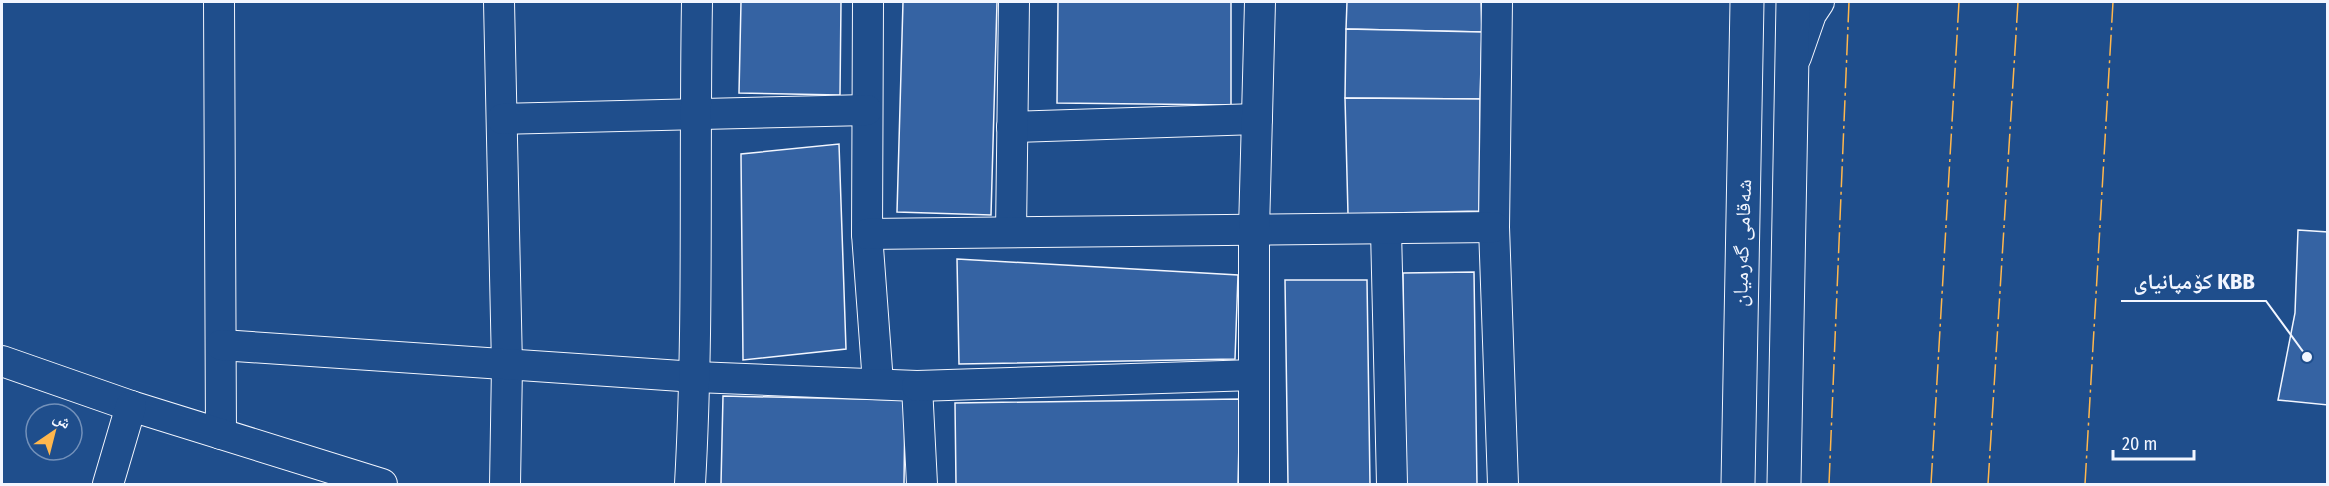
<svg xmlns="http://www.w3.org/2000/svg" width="2329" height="486" font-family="'Fira Sans Condensed','Noto Naskh Arabic',sans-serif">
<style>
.building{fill:#3563a3;stroke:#f2f6ff;stroke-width:1.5}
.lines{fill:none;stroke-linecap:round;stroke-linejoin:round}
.minor-casing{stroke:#f2f6ff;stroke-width:32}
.major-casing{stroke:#f2f6ff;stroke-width:35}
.minor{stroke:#1f4e8c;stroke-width:30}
.major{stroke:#1f4e8c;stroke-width:33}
.power{stroke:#ffb74d;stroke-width:1.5;stroke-dasharray:21 4.5 3 4.5;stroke-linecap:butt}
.labels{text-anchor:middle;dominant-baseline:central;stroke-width:4.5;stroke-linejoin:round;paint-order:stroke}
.street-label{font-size:21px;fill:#f2f6ff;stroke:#1f4e8c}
.leader{fill:none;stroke:#f2f6ff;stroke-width:2}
.callout-dot{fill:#f2f6ff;stroke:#1f4e8c;stroke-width:2}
.callout-label{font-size:22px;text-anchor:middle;font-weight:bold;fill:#f2f6ff;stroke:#1f4e8c;stroke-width:4.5;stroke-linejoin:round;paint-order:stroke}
</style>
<rect width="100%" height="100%" fill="#1f4e8c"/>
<g class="building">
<path d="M 741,2 L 841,2 L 840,95 L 739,93 Z"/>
<path d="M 903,2 L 997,2 L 991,215 L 897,212 Z"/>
<path d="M 1058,2 L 1231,2 L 1231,105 L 1057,103 Z"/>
<path d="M 1347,2 L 1481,2 L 1482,32 L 1346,29 Z"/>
<path d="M 1346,29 L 1482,32 L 1480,99 L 1345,98 Z"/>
<path d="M 1345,98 L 1480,99 L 1479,211 L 1348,214 Z"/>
<path d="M 839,144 L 846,349 L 743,360 L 741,154 Z"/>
<path d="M 2298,230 L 2328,232 L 2328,405 L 2278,400 L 2295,313 Z"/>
<path d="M 957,259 L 1238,275 L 1235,359 L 959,364 Z"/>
<path d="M 1474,272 L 1477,484 L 1406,484 L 1403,273 Z"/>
<path d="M 1285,280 L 1367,280 L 1370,484 L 1288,484 Z"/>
<path d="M 723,396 L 905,400 L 904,484 L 721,484 Z"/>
<path d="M 1240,399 L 1238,484 L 956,484 L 955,403 Z"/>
</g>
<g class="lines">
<defs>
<g id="minor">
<path d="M 219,2 L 221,434"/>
<path d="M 499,2 L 507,366 L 505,484"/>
<path d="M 868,2 L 867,234 L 878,383"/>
<path d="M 1497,2 L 1494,227 L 1503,484"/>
<path d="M 1796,57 L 1811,14 L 1819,2"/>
<path d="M 502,119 L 867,110"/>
<path d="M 1012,127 L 1257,119"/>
<path d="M 1386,230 L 1392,484"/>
<path d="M 1011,232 L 1014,2"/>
<path d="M 867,234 L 1494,227"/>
<path d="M 221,345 L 696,377 L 917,386 L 922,484"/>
<path d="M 2,361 L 131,406 L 382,484"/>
<path d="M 917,386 L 1254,375"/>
<path d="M 108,484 L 131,406"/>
<path d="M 690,484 C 699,324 694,163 697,2"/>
<path d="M 1254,484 L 1254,230 L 1260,2"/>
</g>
<g id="major">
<path d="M 1738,484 L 1747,2"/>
<path d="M 1784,484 L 1793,2"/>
</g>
</defs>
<use href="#minor" class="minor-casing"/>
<use href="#major" class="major-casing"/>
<use href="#minor" class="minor"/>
<use href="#major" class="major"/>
<g class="power">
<path d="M 1829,484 L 1849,2"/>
<path d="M 1931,484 L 1959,2"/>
<path d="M 1988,484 L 2018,2"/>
<path d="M 2085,484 L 2113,2"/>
</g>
</g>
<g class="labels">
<g class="street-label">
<text transform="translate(1742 243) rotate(-88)">شەقامی گەرمیان</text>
</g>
</g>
<path class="leader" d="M2307 357L2266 301H2121"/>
<circle class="callout-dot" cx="2307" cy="357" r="6"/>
<g class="callout-label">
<text x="2194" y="289">کۆمپانیای KBB</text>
</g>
<rect width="2329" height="486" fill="none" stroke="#f2f6ff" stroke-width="6"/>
<g transform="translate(54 432) rotate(35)"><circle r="28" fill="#1f4e8c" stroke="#7391ba" stroke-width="1.5"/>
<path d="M0-4.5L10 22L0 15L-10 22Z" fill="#ffb74d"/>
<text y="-9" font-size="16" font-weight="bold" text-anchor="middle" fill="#f2f6ff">ش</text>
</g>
<path d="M2113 450v9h81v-9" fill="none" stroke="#f2f6ff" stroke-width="3"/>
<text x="2122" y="450" font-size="18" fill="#f2f6ff" stroke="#1f4e8c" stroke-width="4.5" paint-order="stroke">20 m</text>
</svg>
